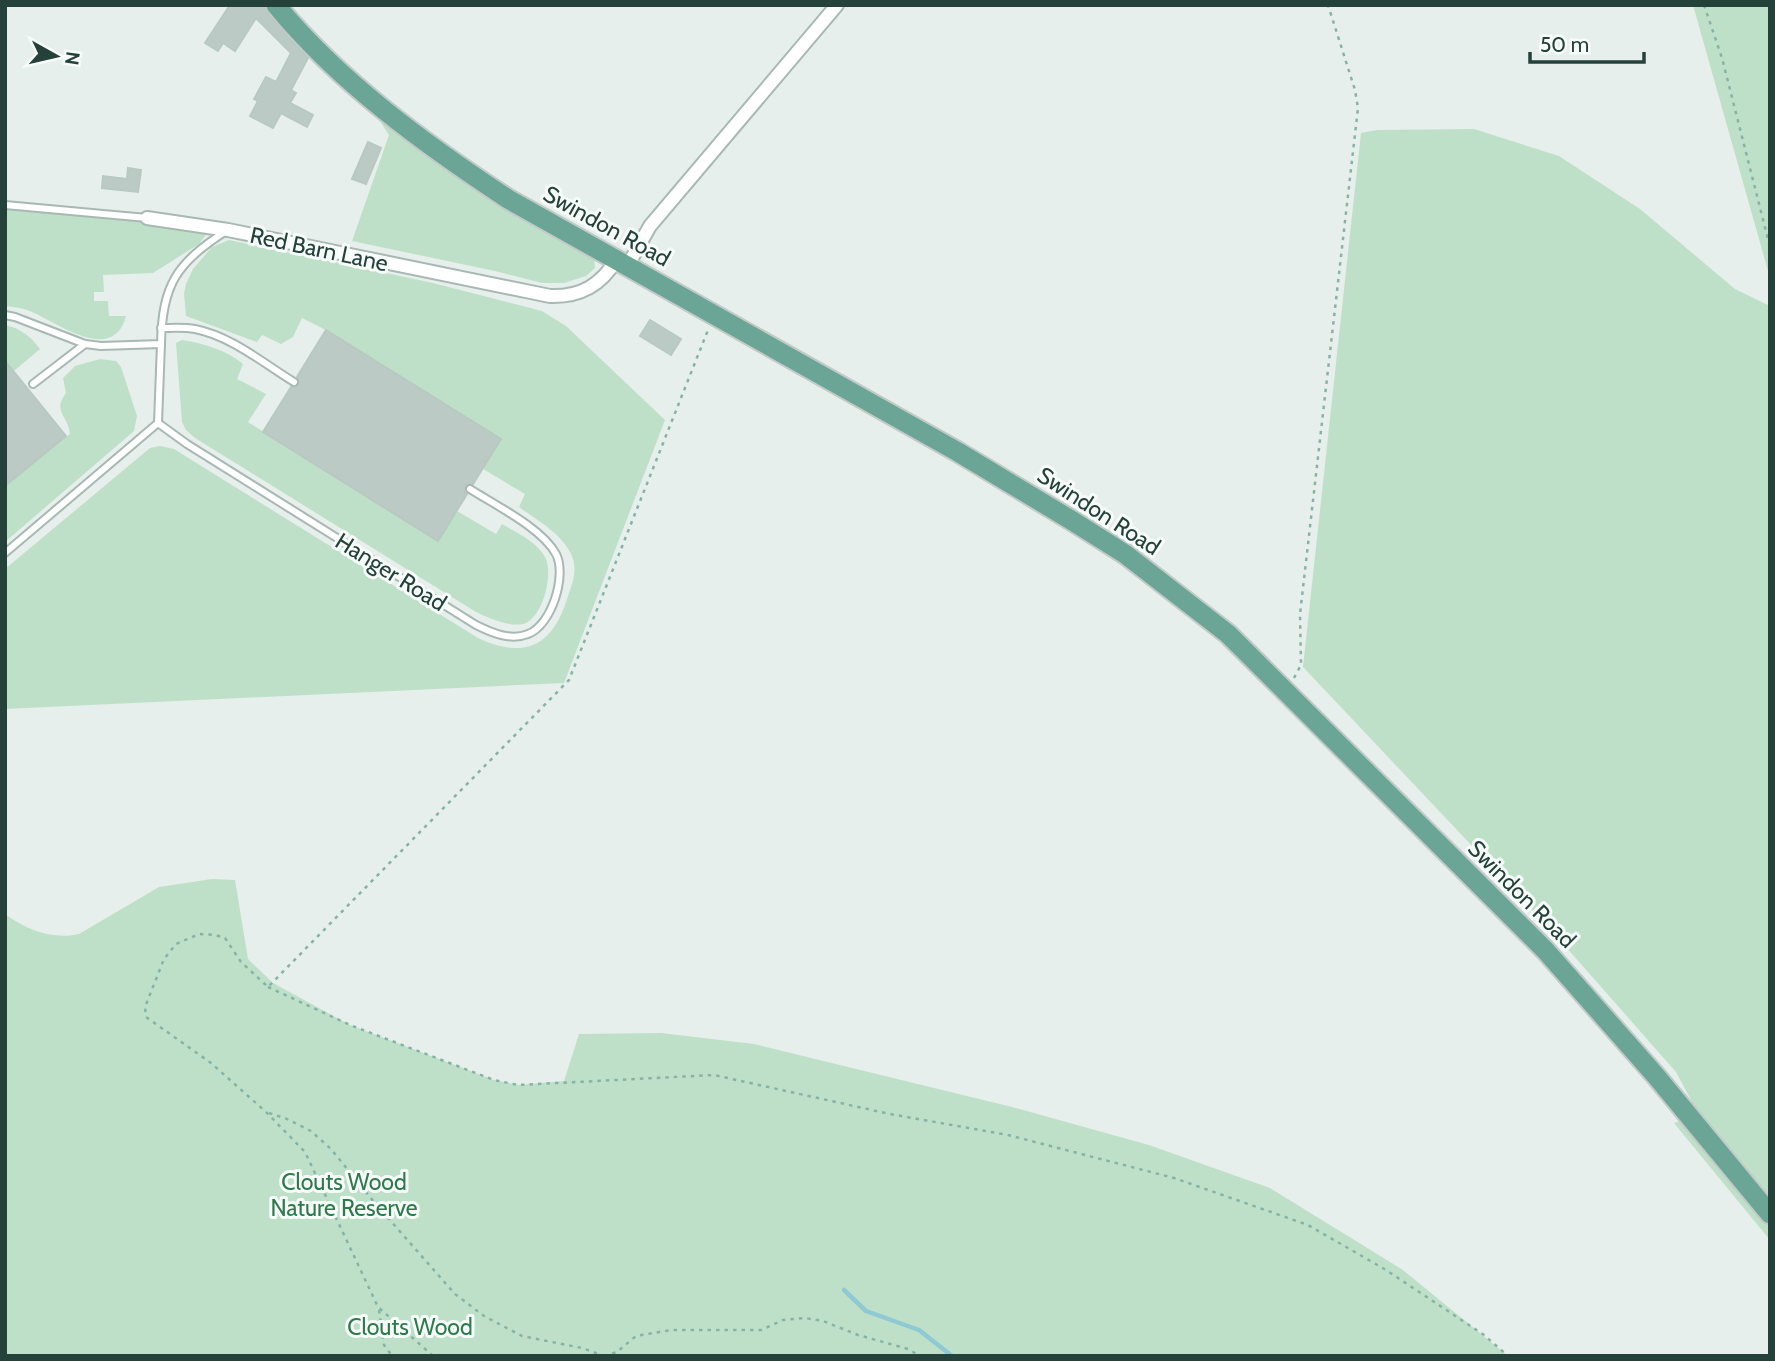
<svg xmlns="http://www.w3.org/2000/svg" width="1775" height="1361" font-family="Cabin,sans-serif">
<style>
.green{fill:#bfe0c8}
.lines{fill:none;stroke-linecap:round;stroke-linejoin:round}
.stream{stroke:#8ec9d4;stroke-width:4.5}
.building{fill:#bbcac4;stroke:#b8c9c2;stroke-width:2}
.lane-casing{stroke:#a8b8b2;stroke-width:10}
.street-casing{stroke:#a8b8b2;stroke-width:16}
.primary-casing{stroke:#c2cac8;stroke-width:23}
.path{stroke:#86b3a5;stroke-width:2.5;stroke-dasharray:3.5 5;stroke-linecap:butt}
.lane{stroke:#fff;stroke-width:6}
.street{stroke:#fff;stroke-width:12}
.primary{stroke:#6aa596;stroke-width:19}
.labels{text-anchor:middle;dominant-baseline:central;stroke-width:6;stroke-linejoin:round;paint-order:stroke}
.street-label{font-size:23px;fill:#24423a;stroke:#f7fbf9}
.park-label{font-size:23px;fill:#2d7a4b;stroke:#f7fbf9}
</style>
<rect width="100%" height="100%" fill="#e6efeb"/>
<g class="green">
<path d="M 1693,5 L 1770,5 L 1770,278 Z"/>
<path d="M 374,112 L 461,180 L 594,258 L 595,268 L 586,276 L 564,283 L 542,283 L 495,271 L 352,241 L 389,135 Z"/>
<path d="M 1474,129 L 1559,156 L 1640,209 L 1735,289 L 1770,306 L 1770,1201 L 1699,1115 L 1676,1072 L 1543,921 L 1303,667 L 1361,133 L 1377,130 Z"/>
<path d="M 5,209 C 73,213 140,221 207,233 L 199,244 L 153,273 L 103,275 L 104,292 L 94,292 L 94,301 L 108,301 L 109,316 L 126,316 C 113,365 58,323 32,312 C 24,308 14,307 5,306 Z"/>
<path d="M 229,240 L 433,283 L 542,311 L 566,326 L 665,420 L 564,683 L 5,709 L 5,569 L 150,448 L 160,446 L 174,449 L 478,638 C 526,660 553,646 568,596 C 573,582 578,569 571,554 C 561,533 537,520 519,507 L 525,494 L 483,469 L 501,439 L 326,330 L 302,318 L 293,337 L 281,344 L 262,335 L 257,342 L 186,316 L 184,294 L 186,284 L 193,269 L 212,247 Z"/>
<path d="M 5,325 C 22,329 30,336 40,349 L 14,371 L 5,361 Z"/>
<path d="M 182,340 C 202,343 227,350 243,364 L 237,379 L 266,394 L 248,422 L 438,541 L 457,511 L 496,534 L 502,524 C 517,533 536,541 545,557 C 554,573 543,619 523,624 C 508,627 489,618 476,612 L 195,438 L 186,430 L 182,422 L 176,343 Z"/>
<path d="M 100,359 L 116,361 L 121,367 L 137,416 L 134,431 L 5,542 L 5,486 L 70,434 C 68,415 52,412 66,393 L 63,378 L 75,366 Z"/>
<path d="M 212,879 L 235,880 L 248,959 L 273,983 L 350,1025 L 494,1080 L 518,1085 L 564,1081 L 579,1034 L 661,1033 L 754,1044 L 1012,1107 L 1149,1145 L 1270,1188 L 1403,1270 L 1508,1356 L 5,1356 L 5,914 C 26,930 54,940 79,934 L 159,887 Z"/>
<path d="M 1683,1120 L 1770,1224 L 1770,1240 L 1674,1123 Z"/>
</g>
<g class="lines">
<path class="stream" d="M 844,1290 L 866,1311 L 919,1330 L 952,1356"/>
</g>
<g class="building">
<path d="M 230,5 L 264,5 L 267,13 L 308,58 L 291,90 L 296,93 L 290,103 L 313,115 L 307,127 L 281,113 L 273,128 L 250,116 L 258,101 L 254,99 L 266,77 L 276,82 L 291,53 L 256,18 L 235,51 L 223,43 L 218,51 L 205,43 Z"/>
<path d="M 368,142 L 381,148 L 366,184 L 352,179 Z"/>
<path d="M 128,168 L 141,170 L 138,192 L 102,188 L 103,176 L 127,179 Z"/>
<path d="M 650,320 L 681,339 L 671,355 L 640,336 Z"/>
<path d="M 326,330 L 501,439 L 473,484 L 466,485 L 464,490 L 467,494 L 438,541 L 263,432 L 291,387 L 296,387 L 299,384 L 297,377 Z"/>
<path d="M 5,361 L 66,436 L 5,486 Z"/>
</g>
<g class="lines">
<defs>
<g id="lane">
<path d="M 5,205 L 147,218"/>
<path d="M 5,315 L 15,317 L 85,344 L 101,346 L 161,344 C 162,284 177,263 226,231"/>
<path d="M 161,328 C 172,328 184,327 195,329 C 231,336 263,363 294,382"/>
<path d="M 33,384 L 85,344"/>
<path d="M 158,423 L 187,444 L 476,625 C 492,633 511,641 528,634 C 552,625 567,575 556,554 C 542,528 495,505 470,489"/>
<path d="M 158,423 L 161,344"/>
<path d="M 5,553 L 158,423"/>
</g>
<g id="street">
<path d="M 147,218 L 228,230 L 550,296 C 581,297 601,285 617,259"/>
<path d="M 628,265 L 650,226 L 837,5"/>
</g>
<path id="primary" d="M 276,5 C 339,82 426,145 508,199 L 958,452 L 1071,520 L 1125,554 L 1228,634 L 1545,950 L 1656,1076 L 1770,1214"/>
</defs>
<use href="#lane" class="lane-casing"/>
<use href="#street" class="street-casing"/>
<use href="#primary" class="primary-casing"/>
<g class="path">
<path d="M 1704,5 L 1722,58 L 1770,247"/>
<path d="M 1294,678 L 1301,665 L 1300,614 L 1358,108 L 1355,90 L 1328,5"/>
<path d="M 268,987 L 350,1025 L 494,1080 L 518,1085 L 714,1075 L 890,1114 L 1008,1135 L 1174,1178 L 1308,1225 L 1386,1270 L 1484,1335 L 1508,1356"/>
<path d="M 269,1113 L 287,1119 L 311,1131 L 331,1149 L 374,1202 L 455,1294 L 484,1316 L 522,1336 L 582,1348 L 604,1356"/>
<path d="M 379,1310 L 384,1345 L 392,1356"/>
<path d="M 433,1356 L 378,1307 L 305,1152 L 266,1112 L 211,1063 L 146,1017 L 145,1007 L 164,959 L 176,944 L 199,934 L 215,935 L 225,938 L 241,962 L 268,987 L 569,680 L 708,330"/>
<path d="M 604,1356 L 617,1352 L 636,1336 L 671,1330 L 761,1330 L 783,1320 L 805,1318 L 823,1321 L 858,1335 L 908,1349 L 920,1356"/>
</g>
<use href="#lane" class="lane"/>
<use href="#street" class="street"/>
<use href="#primary" class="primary"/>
</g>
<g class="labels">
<g class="street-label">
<text transform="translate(607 226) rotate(29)">Swindon Road</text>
<text transform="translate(319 249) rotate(12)">Red Barn Lane</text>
<text transform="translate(1099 511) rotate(33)">Swindon Road</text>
<text transform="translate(391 572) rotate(32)">Hanger Road</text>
<text transform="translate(1522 894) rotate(45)">Swindon Road</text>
</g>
<g class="park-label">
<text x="344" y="1182">Clouts Wood<tspan x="344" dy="26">Nature Reserve</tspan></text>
<text x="410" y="1327">Clouts Wood</text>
</g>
</g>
<rect width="1775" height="1361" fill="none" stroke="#24423a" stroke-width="14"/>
<g transform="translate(56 56) rotate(98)" stroke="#f7fbf9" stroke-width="5" paint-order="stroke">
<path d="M0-5L12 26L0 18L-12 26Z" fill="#24423a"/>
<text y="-10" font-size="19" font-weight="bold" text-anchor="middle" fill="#24423a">N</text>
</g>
<path d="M1530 52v10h114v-10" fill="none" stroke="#24423a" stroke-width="3.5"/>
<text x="1540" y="52" font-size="21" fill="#24423a" stroke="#f7fbf9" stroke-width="5" paint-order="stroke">50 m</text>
</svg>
